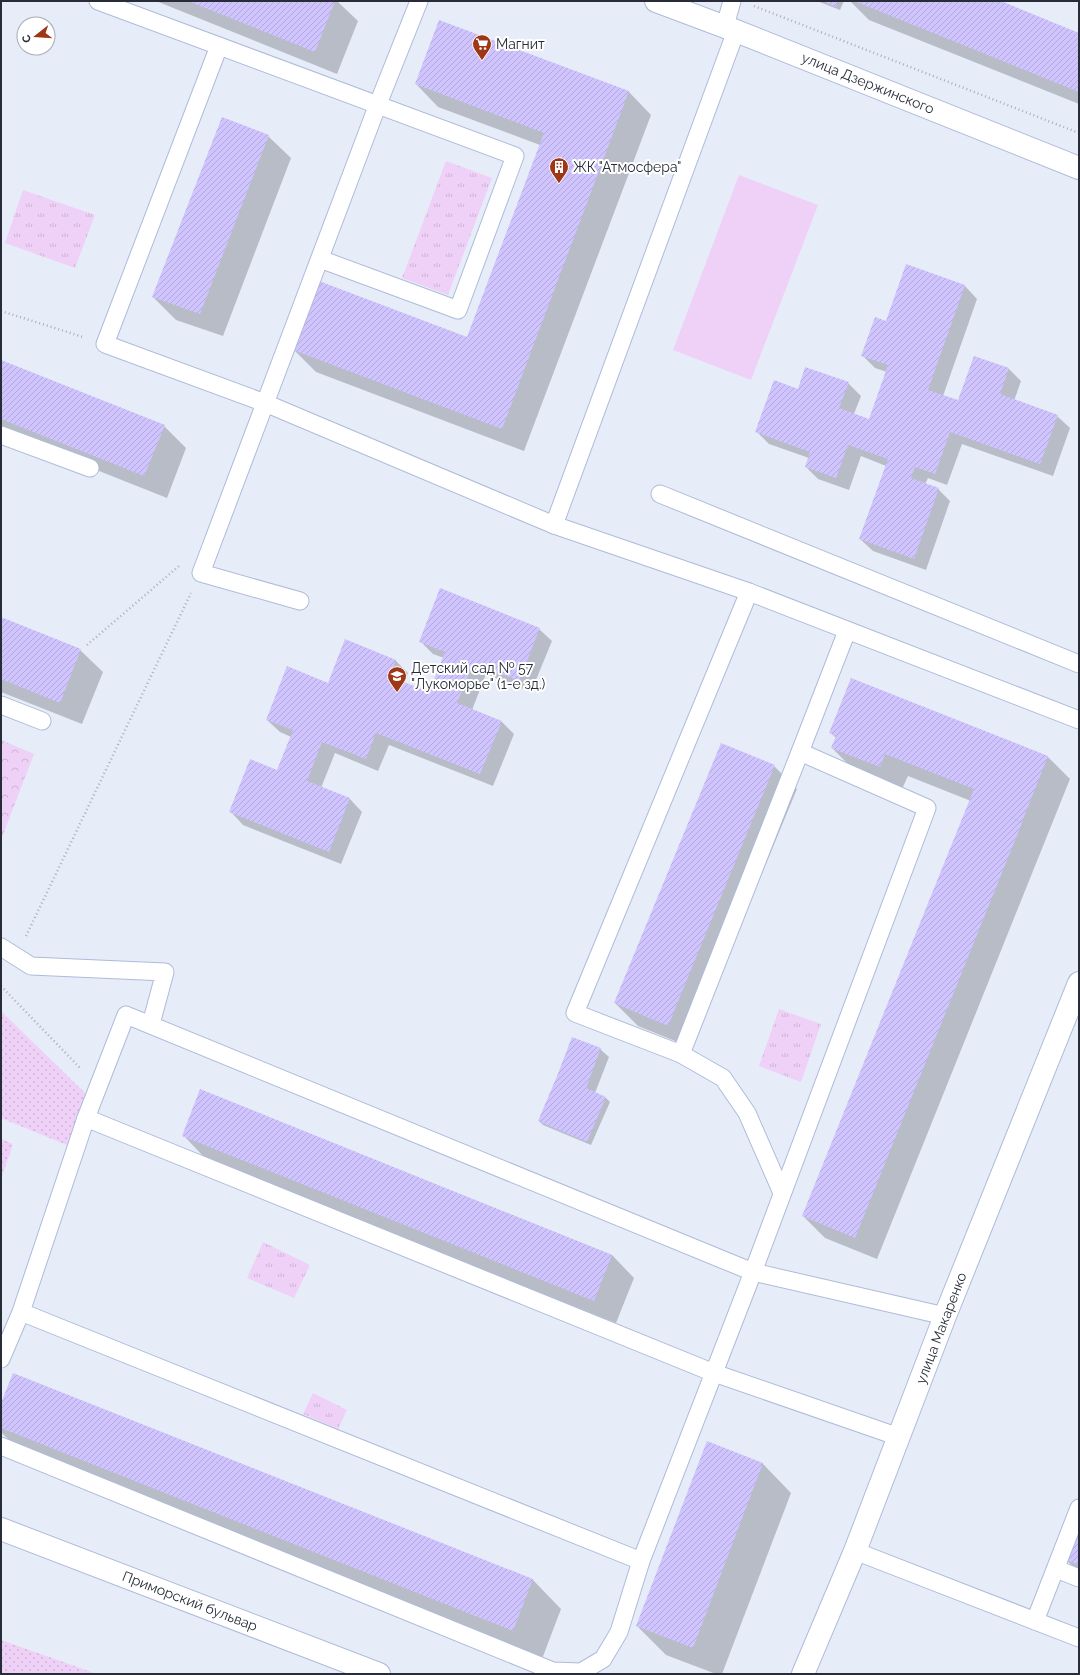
<svg xmlns="http://www.w3.org/2000/svg" width="1080" height="1675" font-family="Raleway,sans-serif">
<style>
.grass{fill:url(#grass-dots)}
.forest{fill:url(#forest-crowns)}
.park{fill:url(#park-tufts)}
.garden{fill:#efd1f7}
.shadow{fill:#0003}
.building{fill:url(#building-hatch)}
.lines{fill:none;stroke-linecap:round;stroke-linejoin:round}
.lane-casing{stroke:#aebbd9;stroke-width:19}
.street-casing{stroke:#aebbd9;stroke-width:24}
.secondary-casing{stroke:#aebbd9;stroke-width:24}
.path{stroke:#aaafbc;stroke-width:2.5;stroke-dasharray:1 3;stroke-linecap:butt}
.lane{stroke:#fff;stroke-width:17}
.street{stroke:#fff;stroke-width:22}
.secondary{stroke:#fff;stroke-width:22}
.labels{text-anchor:middle;dominant-baseline:central;stroke-width:4;stroke-linejoin:round;paint-order:stroke}
.poi-label{font-size:14px;fill:#272c38;stroke:#fff;text-anchor:start}
.street-label{font-size:14px;fill:#272c38;stroke:#fff}
</style>
<defs>
<pattern id="grass-dots" width="8" height="8" patternUnits="userSpaceOnUse"><rect width="8" height="8" fill="#efd1f7"/><path d="M2 2h.1M6 6h.1" fill="none" stroke="#cdb4d4" stroke-width="1.8" stroke-linecap="round"/></pattern>
<pattern id="forest-crowns" width="20" height="18" patternUnits="userSpaceOnUse"><rect width="20" height="18" fill="#efd1f7"/><path d="M2 6a3 3 0 1 1 6 0M12 15a3 3 0 1 1 6 0" fill="none" stroke="#cdb4d4"/></pattern>
<pattern id="park-tufts" width="24" height="20" patternUnits="userSpaceOnUse"><rect width="24" height="20" fill="#efd1f7"/><path d="M3 7l-1-3M5 7V3M7 7l1-3M15 17l-1-3M17 17v-4M19 17l1-3" fill="none" stroke="#cdb4d4"/></pattern>
<pattern id="building-hatch" width="6" height="6" patternUnits="userSpaceOnUse"><rect width="6" height="6" fill="#cfc4fe"/><path d="M-1 1l2-2M0 6l6-6M5 7l2-2" fill="none" stroke="#b2a9da"/></pattern>
</defs>
<rect width="100%" height="100%" fill="#e7ecf9"/>
<g class="grass">
<path d="M 1,1011 L 86,1094 L 67,1145 L 1,1118 Z"/>
<path d="M 1,1139 L 13,1144 L 1,1179 Z"/>
<path d="M 1,1640 L 97,1674 L 1,1674 Z"/>
</g>
<path class="forest" d="M 1,740 L 34,754 L 1,840 Z"/>
<g class="park">
<path d="M 446,161 L 492,178 L 448,295 L 402,278 Z"/>
<path d="M 23,190 L 95,215 L 75,268 L 5,243 Z"/>
<path d="M 779,1009 L 821,1024 L 801,1082 L 759,1066 Z"/>
<path d="M 263,1242 L 310,1265 L 294,1298 L 247,1278 Z"/>
<path d="M 313,1393 L 347,1410 L 338,1429 L 303,1414 Z"/>
</g>
<path class="garden" d="M 739,175 L 818,205 L 751,380 L 673,350 Z"/>
<g class="shadow">
<path d="M 156,1 L 337,1 L 358,21 L 337,74 Z"/>
<path d="M 817,1 L 844,1 L 840,10 Z"/>
<path d="M 850,1 L 998,1 L 1079,34 L 1079,104 L 869,20 Z"/>
<path d="M 440,21 L 629,92 L 651,115 L 524,451 L 316,372 L 294,350 L 467,338 L 540,145 L 438,107 L 416,84 Z"/>
<path d="M 268,136 L 291,158 L 223,336 L 176,320 L 153,297 Z"/>
<path d="M 906,266 L 965,286 L 977,299 L 943,396 L 958,402 L 974,357 L 1009,369 L 1021,381 L 1014,401 L 1057,416 L 1070,428 L 1053,476 L 962,444 L 947,485 L 928,478 L 925,484 L 938,489 L 950,501 L 926,570 L 873,551 L 860,539 L 886,466 L 861,456 L 849,490 L 818,479 L 806,467 L 809,458 L 769,444 L 757,432 L 798,390 L 848,383 L 861,396 L 854,414 L 870,420 L 887,372 L 875,368 L 863,356 L 886,322 Z"/>
<path d="M 1,361 L 164,426 L 186,448 L 167,498 L 1,432 Z"/>
<path d="M 1,618 L 80,650 L 103,672 L 82,724 L 1,692 Z"/>
<path d="M 539,629 L 552,641 L 531,692 L 486,674 L 472,710 L 501,721 L 514,734 L 493,786 L 389,745 L 378,771 L 335,753 L 321,788 L 350,799 L 362,812 L 341,864 L 243,825 L 231,812 L 277,771 L 291,737 L 280,732 L 267,720 L 328,684 L 395,660 L 408,673 L 404,683 L 430,693 L 444,658 L 433,654 L 420,641 Z"/>
<path d="M 831,733 L 1047,756 L 1070,779 L 877,1259 L 825,1238 L 803,1216 L 971,801 L 908,776 L 902,789 L 855,771 L 832,748 L 836,738 Z"/>
<path d="M 774,766 L 797,789 L 690,1047 L 638,1026 L 615,1003 Z"/>
<path d="M 600,1049 L 609,1057 L 595,1093 L 606,1098 L 610,1102 L 591,1145 L 543,1125 L 539,1121 Z"/>
<path d="M 201,1091 L 612,1255 L 634,1278 L 616,1323 L 205,1158 L 183,1135 Z"/>
<path d="M 13,1375 L 533,1580 L 561,1609 L 542,1659 L 22,1453 L 1,1432 L 1,1406 Z"/>
<path d="M 707,1443 L 763,1464 L 791,1493 L 722,1674 L 716,1674 L 666,1655 L 637,1626 Z"/>
<path d="M 1079,1524 L 1079,1572 L 1065,1559 Z"/>
</g>
<g class="building">
<path d="M 188,1 L 335,1 L 315,52 Z"/>
<path d="M 821,1 L 838,1 L 836,7 Z"/>
<path d="M 854,1 L 1001,1 L 1079,33 L 1079,92 Z"/>
<path d="M 439,20 L 629,91 L 502,429 L 293,350 L 319,281 L 467,337 L 544,133 L 415,84 Z"/>
<path d="M 222,117 L 269,135 L 200,314 L 152,297 Z"/>
<path d="M 906,264 L 965,285 L 928,390 L 958,400 L 974,356 L 1009,368 L 1000,394 L 1058,415 L 1040,464 L 950,432 L 935,474 L 915,467 L 911,478 L 939,488 L 914,559 L 859,539 L 888,459 L 848,445 L 836,478 L 805,467 L 810,452 L 755,432 L 774,380 L 798,389 L 805,367 L 849,382 L 839,408 L 869,419 L 888,365 L 861,356 L 875,317 L 886,321 Z"/>
<path d="M 1,360 L 165,425 L 144,476 L 1,419 Z"/>
<path d="M 440,588 L 540,628 L 519,681 L 473,663 L 457,703 L 502,721 L 480,774 L 376,733 L 366,759 L 322,742 L 307,781 L 350,798 L 329,852 L 229,812 L 250,759 L 277,770 L 293,730 L 266,720 L 287,666 L 328,683 L 345,639 L 396,660 L 389,676 L 429,692 L 445,652 L 419,642 Z"/>
<path d="M 1,617 L 81,649 L 60,703 L 1,679 Z"/>
<path d="M 851,678 L 1048,756 L 1022,822 L 1005,815 L 1022,823 L 855,1238 L 802,1216 L 974,789 L 885,754 L 880,767 L 831,748 L 836,736 L 829,733 Z"/>
<path d="M 721,743 L 775,765 L 668,1026 L 614,1003 Z"/>
<path d="M 572,1037 L 601,1048 L 586,1088 L 606,1097 L 587,1142 L 538,1121 L 557,1076 Z"/>
<path d="M 200,1089 L 612,1255 L 594,1301 L 182,1136 Z"/>
<path d="M 13,1373 L 533,1579 L 513,1631 L 1,1428 L 1,1403 Z"/>
<path d="M 707,1441 L 763,1463 L 693,1648 L 636,1626 Z"/>
<path d="M 1079,1522 L 1079,1565 L 1064,1559 Z"/>
</g>
<g class="lines">
<defs>
<g id="lane">
<path d="M 98,1 L 515,156 L 458,310 L 320,259"/>
<path d="M 725,26 L 732,1"/>
<path d="M 219,46 L 105,344 L 265,403 L 554,525 L 749,592 L 1079,720"/>
<path d="M 1,435 L 90,468"/>
<path d="M 660,494 L 1079,664"/>
<path d="M 554,525 L 736,31"/>
<path d="M 300,601 L 201,573 L 378,104 L 419,1"/>
<path d="M 847,631 L 800,752 L 927,808 L 753,1272 L 945,1316"/>
<path d="M 1,705 L 42,721"/>
<path d="M 1,947 L 31,966 L 165,972 L 151,1024"/>
<path d="M 681,1054 L 575,1013 L 749,592"/>
<path d="M 86,1118 L 714,1373 L 899,1437"/>
<path d="M 782,1193 L 747,1113 L 723,1078 L 681,1054 L 800,752"/>
<path d="M 1,1359 L 21,1312 L 86,1118 L 126,1015 L 753,1272 L 641,1561 L 21,1312"/>
<path d="M 1,1446 L 553,1671 L 581,1672 L 603,1659 L 619,1632 L 641,1561"/>
<path d="M 855,1551 L 1079,1638"/>
<path d="M 1056,1569 L 1079,1578"/>
<path d="M 1035,1621 L 1079,1508"/>
</g>
<g id="street">
<path d="M 1,1529 L 379,1674"/>
<path d="M 803,1674 L 855,1551 L 945,1316 L 1079,983"/>
</g>
<path id="secondary" d="M 656,1 L 736,31 L 1079,168"/>
</defs>
<use href="#lane" class="lane-casing"/>
<use href="#street" class="street-casing"/>
<use href="#secondary" class="secondary-casing"/>
<g class="path">
<path d="M 754,6 L 1079,133"/>
<path d="M 1,311 L 83,337"/>
<path d="M 87,645 L 179,566"/>
<path d="M 26,936 L 191,593"/>
<path d="M 1,986 L 81,1069"/>
</g>
<use href="#lane" class="lane"/>
<use href="#street" class="street"/>
<use href="#secondary" class="secondary"/>
</g>
<defs>
<symbol id="supermarket-pin" viewBox="-11 -11 22 30"><path d="M0 17L-7.5 6A9.5 9.5 0 1 1 7.5 6Z" fill="#9f3717" stroke="#fff"/><path d="M-6-5.5h2.5l.6 2H6L4.5 2H-2.5L-4.4-4H-6ZM-1.5 3.2a1.3 1.3 0 1 0 .1 0ZM3 3.2a1.3 1.3 0 1 0 .1 0Z" fill="#fff"/></symbol>
<symbol id="building-pin" viewBox="-11 -11 22 30"><path d="M0 17L-7.5 6A9.5 9.5 0 1 1 7.5 6Z" fill="#9f3717" stroke="#fff"/><path d="M-4-6H4V6H1V3H-1V6H-4ZM-2.5-4.3h1.7v1.8h-1.7ZM.8-4.3h1.7v1.8H.8ZM-2.5-1h1.7V.8h-1.7ZM.8-1h1.7V.8H.8Z" fill="#fff"/></symbol>
<symbol id="school-pin" viewBox="-11 -11 22 30"><path d="M0 17L-7.5 6A9.5 9.5 0 1 1 7.5 6Z" fill="#9f3717" stroke="#fff"/><path d="M0-5L7-2L0 1L-7-2ZM-4 1L0 2.5L4 1V4Q0 6-4 4Z" fill="#fff"/></symbol>
</defs>
<g fill-rule="evenodd">
<use href="#supermarket-pin" x="471" y="33" width="22" height="30"/>
<use href="#building-pin" x="548" y="156" width="22" height="30"/>
<use href="#school-pin" x="386" y="665" width="22" height="30"/>
</g>
<g class="labels">
<g class="poi-label">
<text x="496" y="44">Магнит</text>
<text x="573" y="167">ЖК "Атмосфера"</text>
<text x="411" y="668">Детский сад № 57<tspan x="411" dy="16">"Лукоморье" (1-е зд.)</tspan></text>
</g>
<g class="street-label">
<text transform="translate(868 83) rotate(22)">улица Дзержинского</text>
<text transform="translate(941 1328) rotate(-69)">улица Макаренко</text>
<text transform="translate(190 1601) rotate(21)">Приморский бульвар</text>
</g>
</g>
<rect width="1080" height="1675" fill="none" stroke="#272c38" stroke-width="4"/>
<g transform="translate(36 36) rotate(253)"><circle r="19" fill="#ffffff" stroke="#a9abaf"/>
<path d="M0-3L7 15L0 10L-7 15Z" fill="#9f3717"/>
<text y="-6" font-size="11" font-weight="bold" text-anchor="middle" fill="#272c38">С</text>
</g>
</svg>
